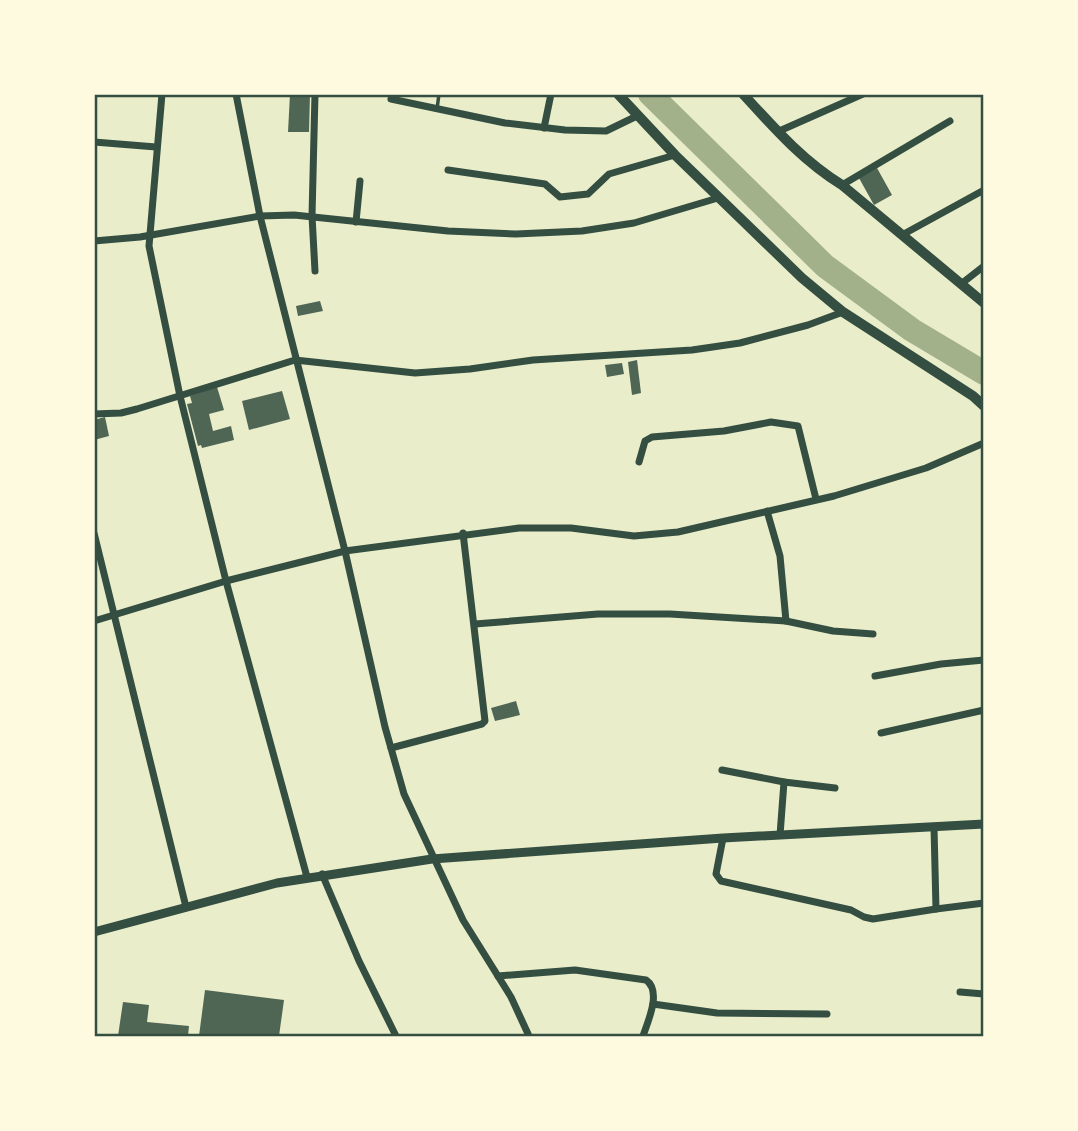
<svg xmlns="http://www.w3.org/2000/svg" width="1078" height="1131" font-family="Georgia,serif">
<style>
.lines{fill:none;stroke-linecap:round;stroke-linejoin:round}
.river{stroke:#a3b18a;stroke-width:24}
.building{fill:#4f6655}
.service{stroke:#344e41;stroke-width:3.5}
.minor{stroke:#344e41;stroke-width:7}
.tertiary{stroke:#344e41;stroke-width:9}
.secondary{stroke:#344e41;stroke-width:10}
.neatline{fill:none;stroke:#344e41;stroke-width:2.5}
</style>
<rect width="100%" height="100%" fill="#e9edc9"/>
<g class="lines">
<path class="river" d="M 650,94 L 825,266 L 912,330 L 984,373"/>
</g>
<g class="building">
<path d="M 290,94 L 310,94 L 309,132 L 288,132 Z"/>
<path d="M 877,168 L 892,195 L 874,205 L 859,178 Z"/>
<path d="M 320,301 L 323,311 L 298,316 L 296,306 Z"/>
<path d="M 637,360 L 641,393 L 632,395 L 628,362 Z"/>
<path d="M 622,363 L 624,374 L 607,377 L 605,365 Z"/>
<path d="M 217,387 L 224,410 L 209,414 L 213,431 L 231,426 L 234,440 L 202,448 L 201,445 L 198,446 L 187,404 L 192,403 L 190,396 Z"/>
<path d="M 282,391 L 290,419 L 249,430 L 242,401 Z"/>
<path d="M 105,417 L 109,436 L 94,440 L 94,420 Z"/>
<path d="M 516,701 L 520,715 L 495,721 L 491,708 Z"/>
<path d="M 205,990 L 284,1000 L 279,1036 L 199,1036 Z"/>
<path d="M 123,1002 L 149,1005 L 147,1022 L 189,1026 L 188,1036 L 118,1036 Z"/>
</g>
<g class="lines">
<path class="service" d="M 437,109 L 439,94"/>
<g class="minor">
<path d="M 162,94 L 149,246 L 180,396 L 226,581 L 307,877"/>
<path d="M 236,94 L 260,216 L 345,551 L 385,727 L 404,794 L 463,920 L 511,997 L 529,1036"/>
<path d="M 391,99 L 505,123 L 565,130 L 606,131 L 639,115"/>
<path d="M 544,128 L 551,94"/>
<path d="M 777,132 L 863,94"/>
<path d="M 94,142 L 156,147"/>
<path d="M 448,170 L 545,184 L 560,197 L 588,194 L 609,174 L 675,155"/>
<path d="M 842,185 L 950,121"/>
<path d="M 356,222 L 360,181"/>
<path d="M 902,235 L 984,190"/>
<path d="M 94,241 L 140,237 L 260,216 L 294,215 L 448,231 L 516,234 L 582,231 L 634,223 L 718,198"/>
<path d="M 315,271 L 312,216 L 315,94"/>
<path d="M 961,284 L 984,266"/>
<path d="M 94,414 L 121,413 L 137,409 L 295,360 L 415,373 L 470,369 L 533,360 L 692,350 L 740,343 L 808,325 L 843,312"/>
<path d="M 639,462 L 645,441 L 652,437 L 724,431 L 771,422 L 798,426 L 816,499"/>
<path d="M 767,511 L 780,556 L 786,621"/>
<path d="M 94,533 L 186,907"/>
<path d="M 94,621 L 226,581 L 345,551 L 519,528 L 571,528 L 634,536 L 678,532 L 834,496 L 926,468 L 984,443"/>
<path d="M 475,624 L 598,614 L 670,614 L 786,621 L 833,631 L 873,634"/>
<path d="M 875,676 L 941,664 L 984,660"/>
<path d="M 881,733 L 984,710"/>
<path d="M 391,748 L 482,724 L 485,721 L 463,533"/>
<path d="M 722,770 L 784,782 L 835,788"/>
<path d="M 934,827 L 936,909 L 984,903"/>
<path d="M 780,835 L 784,782"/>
<path d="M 723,838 L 716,874 L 721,881 L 851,910 L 864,917 L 873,919 L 936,909"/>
<path d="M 322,874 L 359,961 L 396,1036"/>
<path d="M 498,976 L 575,970 L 646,980 C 662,991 648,1021 643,1036"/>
<path d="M 960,992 L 984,994"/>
<path d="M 653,1004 L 717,1013 L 827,1014"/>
</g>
<path class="tertiary" d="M 94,932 L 277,883 L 432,859 L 723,838 L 984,824"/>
<g class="secondary">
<path d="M 618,94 L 675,155 L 802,278 L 843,312 L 973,396 L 984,406"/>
<path d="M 743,94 C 774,128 803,161 842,185 L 984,303"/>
</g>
</g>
<rect width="1078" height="1131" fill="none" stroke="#fefae0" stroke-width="192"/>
<rect x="96" y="96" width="886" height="939" class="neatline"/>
</svg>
